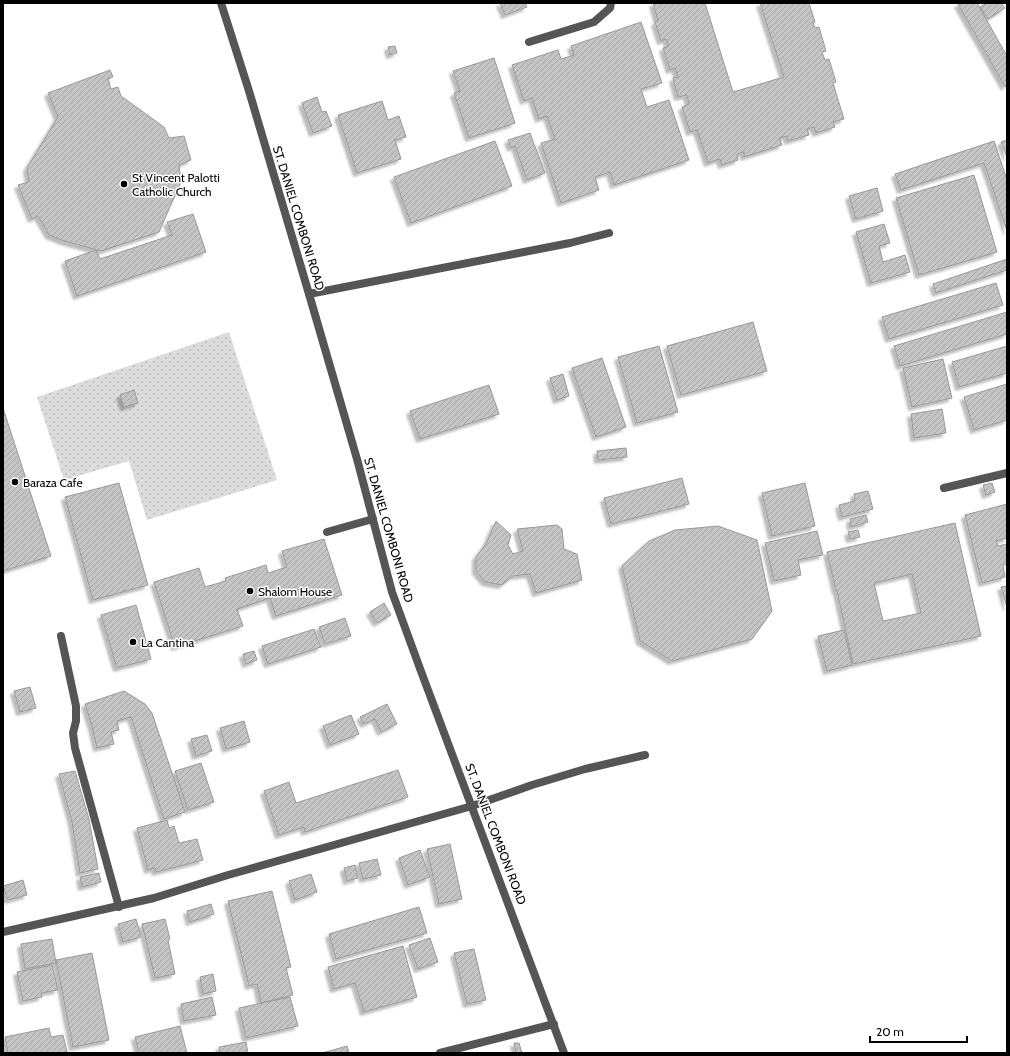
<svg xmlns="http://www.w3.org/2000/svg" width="1010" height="1056" font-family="Cabin,sans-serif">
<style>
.grass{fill:url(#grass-dots)}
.building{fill:url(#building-hatch);stroke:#999;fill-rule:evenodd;filter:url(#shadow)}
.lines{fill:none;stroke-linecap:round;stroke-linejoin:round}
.lane{stroke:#555;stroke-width:8}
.street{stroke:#555;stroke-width:8}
.poi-dot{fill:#000;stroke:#fff;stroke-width:1.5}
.labels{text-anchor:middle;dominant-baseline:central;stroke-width:3;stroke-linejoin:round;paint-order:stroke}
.poi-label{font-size:12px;fill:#000;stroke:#fff;text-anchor:start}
.street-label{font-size:12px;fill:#000;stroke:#fff}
</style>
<defs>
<pattern id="grass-dots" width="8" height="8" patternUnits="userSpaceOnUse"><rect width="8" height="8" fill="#dcdcdc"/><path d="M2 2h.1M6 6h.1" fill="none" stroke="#bbb" stroke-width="1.8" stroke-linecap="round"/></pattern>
<pattern id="building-hatch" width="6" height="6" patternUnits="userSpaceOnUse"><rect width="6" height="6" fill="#c4c4c4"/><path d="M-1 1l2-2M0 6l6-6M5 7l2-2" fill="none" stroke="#a7a7a7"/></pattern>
<filter id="shadow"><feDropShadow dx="-3.5" dy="3.5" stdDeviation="1" flood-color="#0004"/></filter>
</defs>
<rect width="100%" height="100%" fill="#fff"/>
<path class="grass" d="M 229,332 L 277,480 L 147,520 L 129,461 L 64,480 L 37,397 Z"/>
<g class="building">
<path d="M 500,3 L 525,3 L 527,7 L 505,15 Z"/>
<path d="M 653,3 L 705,3 L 733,92 L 784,77 L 760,3 L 809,3 L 815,22 L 813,23 L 815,28 L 819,27 L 826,51 L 822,52 L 825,60 L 829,59 L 836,82 L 833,83 L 844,119 L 833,122 L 835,127 L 816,133 L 814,127 L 807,129 L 809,135 L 788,141 L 787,136 L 779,138 L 782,145 L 744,157 L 744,152 L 737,154 L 738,160 L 722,165 L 720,159 L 708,163 L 697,130 L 690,132 L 682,107 L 689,104 L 687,95 L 678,97 L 673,78 L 678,77 L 675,68 L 670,70 L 663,48 L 669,46 L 666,39 L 661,41 L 655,22 L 658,21 Z"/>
<path d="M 960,3 L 977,3 L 1007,56 L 1007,85 L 1005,87 L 958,4 Z"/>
<path d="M 987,3 L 1001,3 L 1005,8 L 988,19 L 980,7 Z"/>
<path d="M 641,22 L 662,83 L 641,89 L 647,107 L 669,100 L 689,160 L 614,185 L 610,172 L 595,177 L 599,190 L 561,203 L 541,143 L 555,139 L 547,116 L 539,119 L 532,98 L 524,101 L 512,65 L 558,50 L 561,59 L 574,55 L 571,46 Z"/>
<path d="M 395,46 L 397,53 L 390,55 L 388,47 Z"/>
<path d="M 494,58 L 515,123 L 469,138 L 454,93 L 460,91 L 453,71 Z"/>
<path d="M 110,70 L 113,77 L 108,79 L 111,89 L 118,87 L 121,96 L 164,127 L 169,138 L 184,136 L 191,160 L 179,165 L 181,182 L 159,232 L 101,251 L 64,241 L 49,235 L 38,216 L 32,219 L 18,185 L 29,182 L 27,168 L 58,117 L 48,93 Z"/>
<path d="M 317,97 L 322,112 L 326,111 L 332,126 L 313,133 L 302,103 Z"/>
<path d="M 382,101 L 388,120 L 399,116 L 406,137 L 395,140 L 401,159 L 357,173 L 338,115 Z"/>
<path d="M 530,133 L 545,173 L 527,180 L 515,146 L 511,148 L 508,140 Z"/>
<path d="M 1007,140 L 1007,157 L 1001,142 Z"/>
<path d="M 495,141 L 512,186 L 411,223 L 394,177 Z"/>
<path d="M 994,141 L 1007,180 L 1007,231 L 984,163 L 901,190 L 895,174 Z"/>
<path d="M 974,175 L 997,252 L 919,275 L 896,198 Z"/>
<path d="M 877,188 L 883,211 L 856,219 L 849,196 Z"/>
<path d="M 193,214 L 206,252 L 77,296 L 65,261 L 96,250 L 100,259 L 172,235 L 167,222 Z"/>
<path d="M 884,224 L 890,243 L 879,246 L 883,262 L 905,255 L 910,272 L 871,283 L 856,232 Z"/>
<path d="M 1007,259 L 1007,270 L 936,293 L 933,284 Z"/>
<path d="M 996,283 L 1003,305 L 889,339 L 882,317 Z"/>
<path d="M 1007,312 L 1007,334 L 900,366 L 894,346 Z"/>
<path d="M 753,322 L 767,371 L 681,395 L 667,346 Z"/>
<path d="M 659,346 L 678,412 L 637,423 L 618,357 Z"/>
<path d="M 1007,346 L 1007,373 L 959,387 L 952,362 Z"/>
<path d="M 602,358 L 626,427 L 596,437 L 572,368 Z"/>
<path d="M 943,359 L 952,398 L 912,407 L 903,368 Z"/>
<path d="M 563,374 L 569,396 L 557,400 L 550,378 Z"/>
<path d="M 1007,384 L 1007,420 L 974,430 L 964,397 Z"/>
<path d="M 489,385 L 499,414 L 420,439 L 410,411 Z"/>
<path d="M 134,390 L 138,403 L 124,407 L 120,395 Z"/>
<path d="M 3,408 L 51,556 L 3,571 Z"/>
<path d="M 942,409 L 946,433 L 914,438 L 911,414 Z"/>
<path d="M 626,448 L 627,457 L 598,460 L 597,451 Z"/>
<path d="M 682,478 L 689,504 L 611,524 L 604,498 Z"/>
<path d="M 119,483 L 148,585 L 93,600 L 65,497 Z"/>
<path d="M 805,483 L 815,526 L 772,536 L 762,493 Z"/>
<path d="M 992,483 L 995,492 L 986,495 L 983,485 Z"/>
<path d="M 868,491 L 873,509 L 842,517 L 839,505 L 855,501 L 854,494 Z"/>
<path d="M 1007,504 L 1007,538 L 996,541 L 998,546 L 1007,544 L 1007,564 L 1003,565 L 1005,577 L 982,583 L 965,515 Z"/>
<path d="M 866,515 L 868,522 L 851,527 L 850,519 Z"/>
<path d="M 496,521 L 511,535 L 508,545 L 513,554 L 523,551 L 517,529 L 557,525 L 562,529 L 564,549 L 577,554 L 582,580 L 536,593 L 530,574 L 513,576 L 502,585 L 485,582 L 476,571 L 476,557 L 486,544 Z"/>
<path d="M 955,523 L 981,636 L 853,664 L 837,591 L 836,591 L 827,552 ZM 912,574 L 921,613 L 883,621 L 874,583 Z"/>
<path d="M 718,526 L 757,540 L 772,611 L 752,639 L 672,661 L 640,641 L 622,566 L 649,541 L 675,530 Z"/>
<path d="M 858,530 L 860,537 L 850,539 L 848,532 Z"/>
<path d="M 817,531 L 823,555 L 798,560 L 801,575 L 774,581 L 765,543 Z"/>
<path d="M 324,539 L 342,595 L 276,616 L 270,598 L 237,609 L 243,626 L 175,647 L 154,582 L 199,568 L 205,587 L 226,581 L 225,578 L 266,565 L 268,573 L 287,567 L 282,551 Z"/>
<path d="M 1007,586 L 1007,607 L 1001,587 Z"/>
<path d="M 384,603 L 391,615 L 377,623 L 370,612 Z"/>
<path d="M 136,605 L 151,659 L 117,668 L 101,615 Z"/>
<path d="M 345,618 L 351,636 L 325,644 L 319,627 Z"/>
<path d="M 314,629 L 321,647 L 268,664 L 262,646 Z"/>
<path d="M 844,630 L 852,665 L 827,671 L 818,636 Z"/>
<path d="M 254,651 L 257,660 L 246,664 L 243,654 Z"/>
<path d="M 30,687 L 36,708 L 20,712 L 14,691 Z"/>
<path d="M 124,691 L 145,704 L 152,713 L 185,812 L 164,819 L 131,717 L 117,721 L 119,730 L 111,732 L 114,744 L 97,748 L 92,726 L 85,704 Z"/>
<path d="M 387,704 L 397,724 L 381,732 L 375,719 L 364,724 L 360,717 Z"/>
<path d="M 351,715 L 359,734 L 330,745 L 323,726 Z"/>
<path d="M 244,721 L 250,742 L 226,749 L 220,728 Z"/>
<path d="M 207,735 L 212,751 L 196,756 L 191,739 Z"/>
<path d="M 201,763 L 214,802 L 188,810 L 175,771 Z"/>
<path d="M 398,770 L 408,797 L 305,832 L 304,827 L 279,835 L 264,791 L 289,782 L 296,803 Z"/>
<path d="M 75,771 L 89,819 L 98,869 L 80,873 L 72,822 L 59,774 Z"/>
<path d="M 167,820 L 169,828 L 174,826 L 179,843 L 197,839 L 203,860 L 156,872 L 155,868 L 148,870 L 137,828 Z"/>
<path d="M 450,844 L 462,899 L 439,904 L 427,849 Z"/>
<path d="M 420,850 L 430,877 L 408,885 L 399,858 Z"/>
<path d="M 377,859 L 381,875 L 363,879 L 359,863 Z"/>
<path d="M 355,865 L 358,878 L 347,881 L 344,868 Z"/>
<path d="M 99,873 L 101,882 L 82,887 L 80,877 Z"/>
<path d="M 311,874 L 317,892 L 295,900 L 289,881 Z"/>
<path d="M 23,880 L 27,895 L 8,900 L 3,886 Z"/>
<path d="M 272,891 L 291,967 L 286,968 L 293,995 L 261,1003 L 257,984 L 249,986 L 228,901 Z"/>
<path d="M 211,904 L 214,914 L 190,922 L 187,911 Z"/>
<path d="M 419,907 L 427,933 L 336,959 L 329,934 Z"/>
<path d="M 136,919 L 141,937 L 123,942 L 118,924 Z"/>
<path d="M 165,919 L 170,939 L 168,940 L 175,974 L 155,978 L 142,924 Z"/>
<path d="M 430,938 L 438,962 L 418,969 L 409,945 Z"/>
<path d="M 52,939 L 56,963 L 25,969 L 21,944 Z"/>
<path d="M 403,946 L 417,997 L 364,1012 L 355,983 L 334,989 L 328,967 Z"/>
<path d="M 474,949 L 486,1000 L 467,1004 L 454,953 Z"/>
<path d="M 92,953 L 109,1040 L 73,1047 L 56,960 Z"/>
<path d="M 52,965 L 58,990 L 41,993 L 42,997 L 23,1001 L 17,972 Z"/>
<path d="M 213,974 L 216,991 L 203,994 L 200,977 Z"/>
<path d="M 212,997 L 216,1015 L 184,1021 L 181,1004 Z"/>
<path d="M 290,997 L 298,1026 L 246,1038 L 239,1008 Z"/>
<path d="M 180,1026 L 187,1053 L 139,1053 L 135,1037 Z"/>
<path d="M 49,1028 L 51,1037 L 63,1035 L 67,1052 L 60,1053 L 8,1053 L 5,1037 Z"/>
<path d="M 246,1042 L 248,1053 L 220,1053 L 219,1047 Z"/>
<path d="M 514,1043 L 519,1043 L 522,1053 L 516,1053 Z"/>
<path d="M 347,1046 L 349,1053 L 322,1053 Z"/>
</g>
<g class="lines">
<g class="lane">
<path d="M 529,42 L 594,22 L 610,8 L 611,3"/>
<path d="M 944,488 L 1007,473"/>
<path d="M 327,532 L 373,519"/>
<path d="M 472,806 L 532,785 L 585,769 L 645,755"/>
</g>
<g class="street">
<path d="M 221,3 L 249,91 L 309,294 L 357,459 L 392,592 L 422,674 L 564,1053"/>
<path d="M 309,294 L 570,243 L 609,233"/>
<path d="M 61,636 L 76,706 L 76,721 L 73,733 L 75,748 L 119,907"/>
<path d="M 3,932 L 154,898 L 228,875 L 472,806"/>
<path d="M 440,1053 L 554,1024"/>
</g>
</g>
<g class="poi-dot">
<circle cx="124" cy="184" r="4"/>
<circle cx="15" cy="482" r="4"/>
<circle cx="250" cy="591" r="4"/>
<circle cx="133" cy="642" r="4"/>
</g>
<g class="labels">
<g class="poi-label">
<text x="132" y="177">St Vincent Palotti<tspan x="132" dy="14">Catholic Church</tspan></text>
<text x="23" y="482">Baraza Cafe</text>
<text x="258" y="591">Shalom House</text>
<text x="141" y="642">La Cantina</text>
</g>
<g class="street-label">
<text transform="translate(299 218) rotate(73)">ST. DANIEL COMBONI ROAD</text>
<text transform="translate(389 530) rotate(74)">ST. DANIEL COMBONI ROAD</text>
<text transform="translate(496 834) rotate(69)">ST. DANIEL COMBONI ROAD</text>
</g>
</g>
<rect width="1010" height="1056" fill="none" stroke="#000000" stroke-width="8"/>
<path d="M870 1036v6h97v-6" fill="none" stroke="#000000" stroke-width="2"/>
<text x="876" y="1036" font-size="12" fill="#000000" stroke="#ffffff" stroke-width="3" paint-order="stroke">20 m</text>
</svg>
